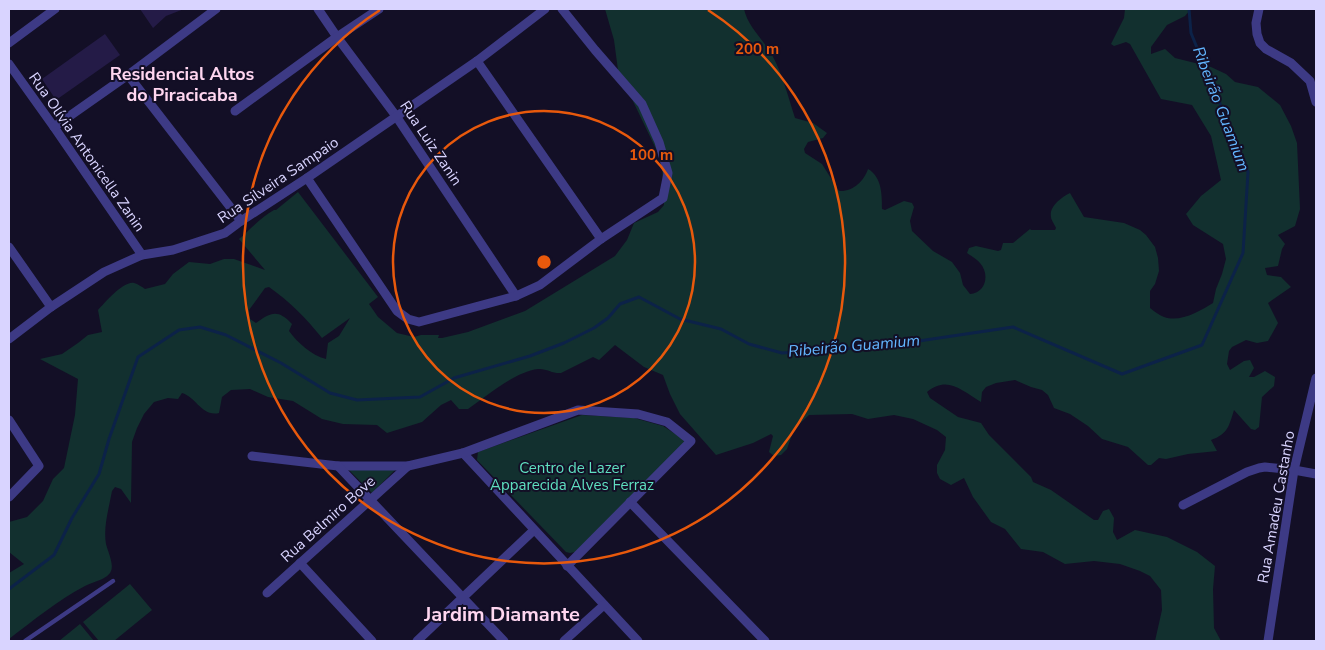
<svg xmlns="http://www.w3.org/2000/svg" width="1325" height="650" font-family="'Nunito Sans',sans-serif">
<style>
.green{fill:#12302f;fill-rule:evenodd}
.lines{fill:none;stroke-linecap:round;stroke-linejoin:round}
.stream{stroke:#0c2248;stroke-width:3}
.building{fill:#241b47}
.lane{stroke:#3d3a85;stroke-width:4.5}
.street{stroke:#3d3a85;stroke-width:9}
.ring{fill:none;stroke:#e8590c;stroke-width:2.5}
.labels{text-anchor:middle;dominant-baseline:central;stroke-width:4;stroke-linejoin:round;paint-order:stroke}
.street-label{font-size:15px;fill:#d9d4ff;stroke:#130f26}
.park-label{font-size:15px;fill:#5fe0c0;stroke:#130f26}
.water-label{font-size:16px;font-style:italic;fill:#62b6ff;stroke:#130f26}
.quarter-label{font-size:18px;font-weight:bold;fill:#ffd6f0;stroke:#130f26}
.district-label{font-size:20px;font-weight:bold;fill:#ffd6f0;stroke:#130f26}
.centre{fill:#e8590c;stroke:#130f26;stroke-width:2.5}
.ring-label{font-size:15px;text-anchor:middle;font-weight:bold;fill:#e8590c;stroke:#130f26;stroke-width:4;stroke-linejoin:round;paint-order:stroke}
</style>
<rect width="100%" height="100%" fill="#130f26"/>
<g class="green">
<path d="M 605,9 L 744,9 C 748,27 763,39 772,55 C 783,75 788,97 795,118 L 813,123 L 827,133 L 823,138 L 808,142 L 804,149 L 805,153 L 822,164 L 839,191 C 853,192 864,181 868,169 C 882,177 882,195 882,209 L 885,210 L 904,201 L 912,203 L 914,207 L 910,221 L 912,231 L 933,251 L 952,262 L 960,273 L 963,285 L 970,294 C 986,293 990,274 980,263 C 977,259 971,256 967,253 L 969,248 L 976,246 L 998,251 L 1001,250 L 1003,243 L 1013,243 L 1030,229 L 1031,230 L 1055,230 L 1056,228 C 1055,225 1051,220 1051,217 C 1049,206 1062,197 1070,193 L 1084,217 L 1124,223 L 1140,230 L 1146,235 L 1155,247 L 1158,258 L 1159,271 L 1155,284 L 1150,291 L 1150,308 C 1154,311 1159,315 1164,317 C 1180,323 1200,311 1213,303 L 1216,289 L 1222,274 L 1226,259 L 1223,244 L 1193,225 L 1186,214 L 1201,196 L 1221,180 L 1211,136 L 1192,105 L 1161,99 L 1130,44 L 1126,42 L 1114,46 L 1111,44 L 1124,18 L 1125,9 L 1191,9 L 1185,16 L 1167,25 L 1151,47 L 1151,54 L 1165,49 L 1175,58 L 1211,67 L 1226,74 L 1235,82 L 1258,87 L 1280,105 L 1291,126 L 1297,143 L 1300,209 L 1295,226 L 1278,235 L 1285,244 L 1282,249 L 1278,266 L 1265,268 L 1267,275 L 1281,277 L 1291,287 L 1268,303 L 1278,323 L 1268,341 L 1257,343 L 1246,340 L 1232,347 L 1229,351 L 1227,364 L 1230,370 L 1244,361 L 1250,360 L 1254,368 L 1249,377 L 1254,377 L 1265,371 L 1275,377 L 1274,386 L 1262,397 L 1259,427 L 1255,430 L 1251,429 L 1234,410 C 1229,426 1228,434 1211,440 L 1217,451 L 1188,454 L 1166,459 L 1159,458 L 1151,465 L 1148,465 L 1128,447 L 1102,439 L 1088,426 L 1070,414 L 1054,408 L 1048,395 L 1042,390 L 1031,387 L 1015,380 L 996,383 L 986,387 L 982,392 L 981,402 C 962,391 948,375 927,392 L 930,398 L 958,417 L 981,423 L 989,435 L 1031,477 L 1033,482 L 1051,490 L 1094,520 L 1098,520 L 1103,511 L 1109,509 L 1114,518 L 1113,532 L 1117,540 L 1135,530 L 1167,537 L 1197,552 L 1215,566 L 1213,589 L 1214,628 L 1221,641 L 1155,641 L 1162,610 L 1161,590 L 1150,576 L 1140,571 L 1120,564 L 1094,561 L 1065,564 L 1043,552 L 1021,549 L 1005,529 L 991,522 L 973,497 L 964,478 L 951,485 L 940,479 L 937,473 L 937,465 L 945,450 L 946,437 L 937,430 L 913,419 L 894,415 L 868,419 L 852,414 L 809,415 L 794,429 L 787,449 L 781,455 L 774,456 L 769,452 L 773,436 L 771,434 L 753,443 L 716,455 L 680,414 L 670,394 L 663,375 L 644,367 L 615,345 L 599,360 L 593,357 L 561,373 C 553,374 546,368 538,369 C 514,372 487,396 468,409 L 459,409 L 451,400 L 441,405 L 422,422 L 387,433 L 377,425 L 343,424 L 322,419 L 293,401 L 268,397 L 250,389 L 231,390 L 222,397 L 219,413 C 202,417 196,397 182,393 L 178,399 L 168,398 L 154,402 L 144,414 L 137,428 L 132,442 L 131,503 L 121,489 L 115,487 L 112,491 C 109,508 103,527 106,544 C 108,552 114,564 111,571 C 108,579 93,582 85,586 C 58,600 34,620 9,639 L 9,573 L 24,564 L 9,552 L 9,522 L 27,517 L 43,501 L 53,479 L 64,468 L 75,415 L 78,379 L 40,359 L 62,354 L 78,343 L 88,335 L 102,332 L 98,310 C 105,303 123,281 134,283 C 138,284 142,287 145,289 L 165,284 L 173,274 L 189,262 L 210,264 L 224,259 L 234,259 L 265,270 L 239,239 C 251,229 261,217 274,210 L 276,210 L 298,192 L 378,297 L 369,304 L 378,317 L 397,333 L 414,337 L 421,335 L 439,335 L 438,338 L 442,338 L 468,332 L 525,311 L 615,256 L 627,240 L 634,223 L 658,212 L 664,205 L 664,197 L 662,168 L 656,149 L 618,70 L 614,40 ZM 269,287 C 289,301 306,318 322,338 L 350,318 L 339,336 L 328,343 L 326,359 C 311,355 298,343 289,331 L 292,324 C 278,309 271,312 256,323 L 250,319 L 249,310 L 265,288 Z"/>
<path d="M 582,415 L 634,418 L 663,426 L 683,439 L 685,444 L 575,552 L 570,553 L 566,552 L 477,460 L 478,452 Z"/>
<path d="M 396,469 L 372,493 L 349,470 Z"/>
<path d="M 130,584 L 152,610 L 114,641 L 99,641 L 83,622 Z"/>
<path d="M 80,624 L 94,641 L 59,641 Z"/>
</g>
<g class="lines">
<path class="stream" d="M 9,589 L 54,555 L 72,518 L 99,474 L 109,439 L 138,357 L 179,330 L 200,327 L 226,335 L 281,363 L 330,393 L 357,400 L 420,397 L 454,378 L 530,356 L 564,343 L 594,328 L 608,318 L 620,304 L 639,297 L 680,319 L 721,329 L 749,344 L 782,353 L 885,346 L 1013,327 L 1122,374 L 1202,345 L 1243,253 L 1248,172 L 1191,33 L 1189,9"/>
</g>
<g class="building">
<path d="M 140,9 L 184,9 L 166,16 L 153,28 Z"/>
<path d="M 105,34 L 120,55 L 56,100 L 42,79 Z"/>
</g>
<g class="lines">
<path class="lane" d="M 25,641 L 113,581"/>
<g class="street">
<path d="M 318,9 L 337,37 L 396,116 L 516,296"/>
<path d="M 1259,9 L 1256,23 L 1257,34 L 1260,43 L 1266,49 L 1291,63 L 1310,81 L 1316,102"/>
<path d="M 9,43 L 55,9"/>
<path d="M 477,61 L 601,239"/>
<path d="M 9,64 L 54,127 L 142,255"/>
<path d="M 128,75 L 241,221"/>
<path d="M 235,111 L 337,37 L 379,9"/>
<path d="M 54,127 L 128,75 L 216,9"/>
<path d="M 307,178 L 397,311 L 408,319 L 419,322 L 516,296 L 540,285 L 601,239 L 663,198 L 668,173 L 659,142 L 642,104 L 595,50 L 562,9"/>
<path d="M 9,247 L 51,307"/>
<path d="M 9,339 L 51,307 L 104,272 L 142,255 L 173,250 L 225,233 L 241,221 L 307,178 L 477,61 L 545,9"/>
<path d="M 9,420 L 39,466 L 9,497"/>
<path d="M 463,453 L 638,641"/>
<path d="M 252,456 L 338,466 L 408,466 L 463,453 L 578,410 L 638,414 L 667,422 L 691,441 L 567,566"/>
<path d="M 338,466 L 504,641"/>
<path d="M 630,502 L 765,641"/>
<path d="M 1183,505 L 1247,472 L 1259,468 L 1265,467 L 1294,470 L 1316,474"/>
<path d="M 300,563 L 372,641"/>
<path d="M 267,593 L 408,466"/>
<path d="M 417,641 L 534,530"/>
<path d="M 564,641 L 604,605"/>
<path d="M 1268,641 L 1294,470 L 1316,378"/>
</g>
</g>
<g class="ring">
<circle cx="544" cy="262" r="151"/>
<path d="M708 10A301 301 0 1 1 380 10"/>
</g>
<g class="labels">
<g class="street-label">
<text transform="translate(431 143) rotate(56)">Rua Luiz Zanin</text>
<text transform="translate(87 152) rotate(55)">Rua Olívia Antonicella Zanin</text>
<text transform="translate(278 180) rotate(-34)">Rua Silveira Sampaio</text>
<text transform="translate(1276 507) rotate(-80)">Rua Amadeu Castanho</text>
<text transform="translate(328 519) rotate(-42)">Rua Belmiro Bove</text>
</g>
<g class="park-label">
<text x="572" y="468">Centro de Lazer<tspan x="572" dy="17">Apparecida Alves Ferraz</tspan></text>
</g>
<g class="water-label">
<text transform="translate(1221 109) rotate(69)">Ribeirão Guamium</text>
<text transform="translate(854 346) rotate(-5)">Ribeirão Guamium</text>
</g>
<g class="quarter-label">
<text x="182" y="74">Residencial Altos<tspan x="182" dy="21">do Piracicaba</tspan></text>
</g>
<g class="district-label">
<text x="502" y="614">Jardim Diamante</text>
</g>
</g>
<circle cx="544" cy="262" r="8" class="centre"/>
<g class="ring-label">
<text x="757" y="54">200 m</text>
<text x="651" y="160">100 m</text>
</g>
<rect width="1325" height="650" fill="none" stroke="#d9d4ff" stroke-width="20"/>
</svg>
